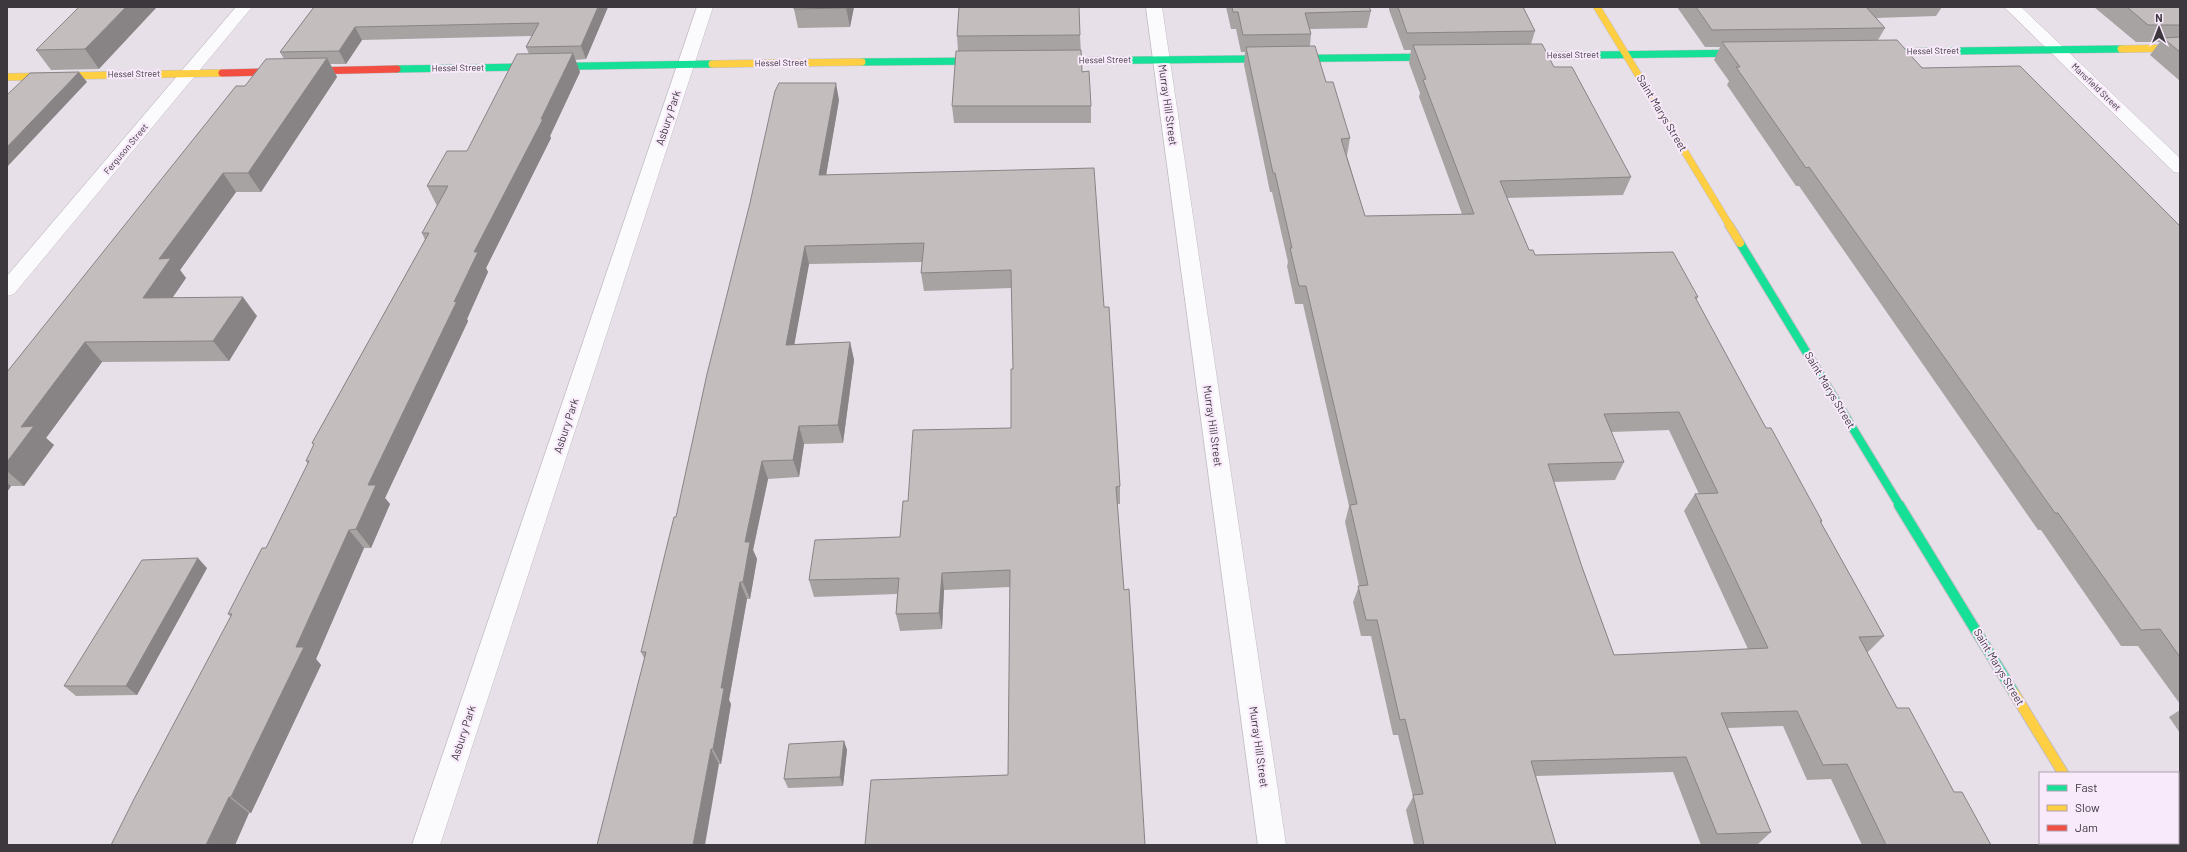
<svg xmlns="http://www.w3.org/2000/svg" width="2187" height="852" font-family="Barlow,sans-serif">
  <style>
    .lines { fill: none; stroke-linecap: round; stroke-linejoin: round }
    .street-casing { stroke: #c3bdc4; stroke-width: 1 }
    .fast-far2-casing { stroke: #c3bdc4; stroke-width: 8 }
    .fast-far1-casing { stroke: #c3bdc4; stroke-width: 10 }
    .fast-casing { stroke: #c3bdc4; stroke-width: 12 }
    .slow-far2-casing { stroke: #c3bdc4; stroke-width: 8 }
    .slow-far1-casing { stroke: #c3bdc4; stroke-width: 10 }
    .slow-casing { stroke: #c3bdc4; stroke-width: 12 }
    .jam-casing { stroke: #c3bdc4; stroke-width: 8 }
    .street { fill: #fbfafc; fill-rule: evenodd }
    .fast-far2 { stroke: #16e098; stroke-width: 7 }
    .fast-far1 { stroke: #16e098; stroke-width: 8 }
    .fast { stroke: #16e098; stroke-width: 10 }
    .slow-far2 { stroke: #ffcf43; stroke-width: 7 }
    .slow-far1 { stroke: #ffcf43; stroke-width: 8 }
    .slow { stroke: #ffcf43; stroke-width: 10 }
    .jam { stroke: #f24e42; stroke-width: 7 }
    .wall { fill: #a8a3a3; fill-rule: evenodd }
    .shaded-wall { fill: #888485 }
    .building { fill: #c3bdbe; stroke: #888485; fill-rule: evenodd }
    .labels { text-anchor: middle; stroke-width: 4; stroke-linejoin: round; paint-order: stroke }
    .far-street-label { font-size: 9px; fill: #3d383e; stroke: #f8e9fb }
    .street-label { font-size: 11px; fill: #3d383e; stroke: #f8e9fb }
  </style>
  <rect width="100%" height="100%" fill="#e7e0e9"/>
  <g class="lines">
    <g class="street-casing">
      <path id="street" d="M236,7H252L14,294L7,296V276Z
        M697,7H713L440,845H412Z
        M1146,7H1162L1286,845H1258Z
        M2004,7H2021L2180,158V173L2174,172Z
        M2092,843H2121V845H2092Z"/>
    </g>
    <g class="fast-far2-casing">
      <path id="fast-far2" d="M1877,52L2121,49
        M1517,56L1747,53
        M1051,61L1439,57
        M862,62L985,61
        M397,69L712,64"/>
    </g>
    <g class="fast-far1-casing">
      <path id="fast-far1" d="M1740,243L1900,506"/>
    </g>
    <g class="fast-casing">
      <path id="fast" d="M1899,505L2014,693"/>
    </g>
    <g class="slow-far2-casing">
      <path id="slow-far2" d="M1597,7L1730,226
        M2121,49L2180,48
        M712,64L862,62
        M7,77L222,73"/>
    </g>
    <g class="slow-far1-casing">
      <path id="slow-far1" d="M1729,225L1740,243"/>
    </g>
    <g class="slow-casing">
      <path id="slow" d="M2014,693L2063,773"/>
    </g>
    <g class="jam-casing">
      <path id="jam" d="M222,73L397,69"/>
    </g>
    <use href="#street" class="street"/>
    <use href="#fast-far2" class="fast-far2"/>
    <use href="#fast-far1" class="fast-far1"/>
    <use href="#fast" class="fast"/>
    <use href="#slow-far2" class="slow-far2"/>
    <use href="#slow-far1" class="slow-far1"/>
    <use href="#slow" class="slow"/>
    <use href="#jam" class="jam"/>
  </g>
  <path class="wall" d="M79,7L99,69L51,70L36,50Z
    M314,7H608L586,59L575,60L580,72L550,136L551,138L486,268L488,272L467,319L468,321L385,498L390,504L371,548H364L316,659L321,665L251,813H249L235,845H111L231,617L228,614L266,548L308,464L306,461L314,445L312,443L425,240L422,233L437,206L427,186L467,151L529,54L526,47L532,36L362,40L346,64H330L337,77L261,192H236L180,270L186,278L173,297L257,316L229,361L102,362L46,438L54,445L24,486H11L7,492V372L245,86L284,59L280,52Z
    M854,7L850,27L798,28L794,9Z
    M1226,7H1369L1371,11L1367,28L1310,29L1311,34L1310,46L1326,82L1350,138L1347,156L1365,216L1462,214L1419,97L1420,93L1409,63L1411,50H1404L1389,10V7H1523L1535,31L1531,44L1554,67L1631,177L1623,195L1507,198L1529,250L1535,255L1698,297L1696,300L1766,428L1822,521L1821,523L1884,636L1868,652H1867L1897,708L1954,792L1991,845H1862L1831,779L1807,780L1783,726L1728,728L1771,832L1757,845H1701L1673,772L1536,776L1556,845H1414L1406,810L1413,797L1398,735H1393L1371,636H1361L1353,602L1359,586L1345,522L1349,506L1303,304H1295L1287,266L1288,262L1272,192H1270L1244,65L1245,52H1241L1236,29H1231ZM1669,430L1699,494H1695L1684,511L1748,649L1614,655L1582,567L1553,482L1615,480L1624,462L1611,432Z
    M1677,7H1942L1936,16L1876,18L1885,28L1878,40L2180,226V704L2138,646H2121L2041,530H2038L1799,186H1796L1727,85L1729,81L1714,60L1720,47H1705Z
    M2094,7H2180V81L2150,55L2160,42H2136Z
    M1080,35L1082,72L1091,106V123H954L952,106L958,51L957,36Z
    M839,100L826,175L1104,307L1120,486V504H1118L1008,775L1010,587L944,590L942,629L900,631L896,614L897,594L814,597L809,580L900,537L908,501L1011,428L1013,369L1012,288L924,291L921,273L922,262L809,264L794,344L850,342L854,360L843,443L804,444L799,477L768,479L753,550L757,559L750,599H747L729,700L731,704L721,764H719L644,658L641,652L676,517Z
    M207,568L137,695L76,696L64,686Z
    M2180,710V733L2169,717Z
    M844,741L847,750L843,786L788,788L784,779Z"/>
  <path class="shaded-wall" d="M126,7H157L99,69L85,49Z
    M598,7H608L586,59L581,46Z
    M847,7H854L850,27L846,8Z
    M355,27L362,40L346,64L339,51Z
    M573,53L580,72L550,136L551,138L486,268L488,272L467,319L468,321L385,498L390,504L371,548L356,529L368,485L454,302L474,252L541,119Z
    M327,58L337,77L261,192L248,173Z
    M79,72L87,82L7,167V147Z
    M836,83L839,100L823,193L819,175Z
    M223,173L236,192L180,270L186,278L159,317L143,298L159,259Z
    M805,246L809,264L791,363L786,345Z
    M243,297L257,316L229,361L213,341Z
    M85,342L102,362L46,438L54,445L24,486L7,471V462L21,427Z
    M850,342L854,360L843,443L838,425Z
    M799,426L804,444L799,477L793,460Z
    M762,461L768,479L753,550L757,559L750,599L743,582L745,542Z
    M7,483L11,486L7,492Z
    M349,530L364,548L316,659L321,665L251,813L231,797L296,647Z
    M198,558L207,568L137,695L126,686Z
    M942,573L944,590L942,629L939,613Z
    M740,582L747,599L729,700L731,704L721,764L713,749L721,688Z
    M844,741L847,750L843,786L840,777Z
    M711,749L719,764L705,845H693Z
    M229,797L249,813L235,845H206Z"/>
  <path class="building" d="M79,7H126L85,49L36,50Z
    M314,7H598L581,46L526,47L539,23L355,27L339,51L280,52Z
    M794,7H847L846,8L794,9Z
    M959,7H1079L1080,35L957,36Z
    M1232,7H1369L1371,11L1305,13L1311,34L1243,35L1238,12H1233Z
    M1398,7H1523L1535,31L1407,33Z
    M1696,7H1866L1885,28L1712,30Z
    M2127,7H2180V25H2148Z
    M2180,37V52L2163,38Z
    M1897,40L1922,68L2020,66L2180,226V657L2160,629L2141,630L2058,513H2055L1809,167L1806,168L1736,67H1740L1722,42Z
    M1542,44L1554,67H1572L1631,177L1500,181L1529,250H1533L1535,255L1673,252L1698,297H1695L1766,428H1771L1822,521H1820L1884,636L1859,637L1897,708H1909L1954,792H1962L1991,845H1886L1847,764L1823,765L1797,711L1721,713L1771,832L1717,834L1686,757L1531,761L1556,845H1424L1413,795L1423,794L1405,719L1400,720L1377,620H1366L1358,586L1368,585L1350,505L1357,504L1306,286H1299L1290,248H1292L1275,173H1273L1246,47L1315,46L1326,82H1333L1350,138L1341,139L1365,216L1474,214L1423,80L1426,79L1413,45ZM1679,412L1718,493L1695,494L1768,648L1614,655L1582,567L1548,464L1624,462L1604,414Z
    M1081,50L1082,72L1089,71L1091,106H952L956,51Z
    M573,53L541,119H543L474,252H478L454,302L457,301L368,485H376L356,529L349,530L296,647H304L231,797H229L206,845H111L134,799L232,614H228L262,548H266L309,461H306L314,444L312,443L429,233H422L448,186H427L447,151H467L517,54Z
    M327,58L248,173H223L159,259L171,258L143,298L243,297L213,341L85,342L21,427L34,426L7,462V372L236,86H245L266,59Z
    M79,72L7,147V95L30,73Z
    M779,83H836L819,175L1094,168L1104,307H1109L1120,486L1116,487L1124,590L1129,589L1145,845H865L871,780L1008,775L1010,570L942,573L939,613L896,614L899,578L809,580L815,540L900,537L903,501H908L913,430L1011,428V369H1013L1011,270L921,273L924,243L805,246L786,345L850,342L838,425L799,426L793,460L762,461L745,542H750L743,582H740L721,688H724L713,749H711L693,845H597L646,652H641L674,517H676L707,374L750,203L775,91Z
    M198,558L126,686H64L142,560Z
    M844,741L840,777L784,779L789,744Z"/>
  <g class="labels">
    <g class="far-street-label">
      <text transform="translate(1933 51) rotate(-1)" y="3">Hessel Street</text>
      <text transform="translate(1573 55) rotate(-1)" y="3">Hessel Street</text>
      <text transform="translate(1105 60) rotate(-1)" y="3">Hessel Street</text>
      <text transform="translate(781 63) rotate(-1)" y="3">Hessel Street</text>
      <text transform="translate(458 68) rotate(-1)" y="3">Hessel Street</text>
      <text transform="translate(134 74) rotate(-1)" y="3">Hessel Street</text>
      <text transform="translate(2096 87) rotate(44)" y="3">Mansfield Street</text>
      <text transform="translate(126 149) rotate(-50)" y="3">Ferguson Street</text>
    </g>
    <g class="street-label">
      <text transform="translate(1168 105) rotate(82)" y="4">Murray Hill Street</text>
      <text transform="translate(1662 113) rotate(59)" y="4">Saint Marys Street</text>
      <text transform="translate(668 118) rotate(-72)" y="4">Asbury Park</text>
      <text transform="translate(1830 390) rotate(59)" y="4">Saint Marys Street</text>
      <text transform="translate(566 426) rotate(-72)" y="4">Asbury Park</text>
      <text transform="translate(1213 426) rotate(82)" y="4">Murray Hill Street</text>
      <text transform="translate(1999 667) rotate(59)" y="4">Saint Marys Street</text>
      <text transform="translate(463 733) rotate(-72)" y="4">Asbury Park</text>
      <text transform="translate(1259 747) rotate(82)" y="4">Murray Hill Street</text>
    </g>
  </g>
  <rect width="2187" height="852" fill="none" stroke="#3d383e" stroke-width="16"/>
  <rect x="2039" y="772" width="140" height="72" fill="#f8e9fb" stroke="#ada2af"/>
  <rect x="2047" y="785" width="20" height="6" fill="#16e098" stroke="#ada2af"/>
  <text x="2075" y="792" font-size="12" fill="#3d383e">Fast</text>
  <rect x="2047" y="805" width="20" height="6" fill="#ffcf43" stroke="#ada2af"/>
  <text x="2075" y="812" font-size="12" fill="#3d383e">Slow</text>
  <rect x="2047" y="825" width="20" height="6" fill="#f24e42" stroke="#ada2af"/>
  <text x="2075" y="832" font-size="12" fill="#3d383e">Jam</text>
  <g transform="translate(2159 28)" stroke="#f8e9fb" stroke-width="3" paint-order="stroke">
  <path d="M0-3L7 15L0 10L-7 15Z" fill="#3d383e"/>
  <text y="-6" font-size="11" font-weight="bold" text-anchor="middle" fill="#3d383e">N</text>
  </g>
</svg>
